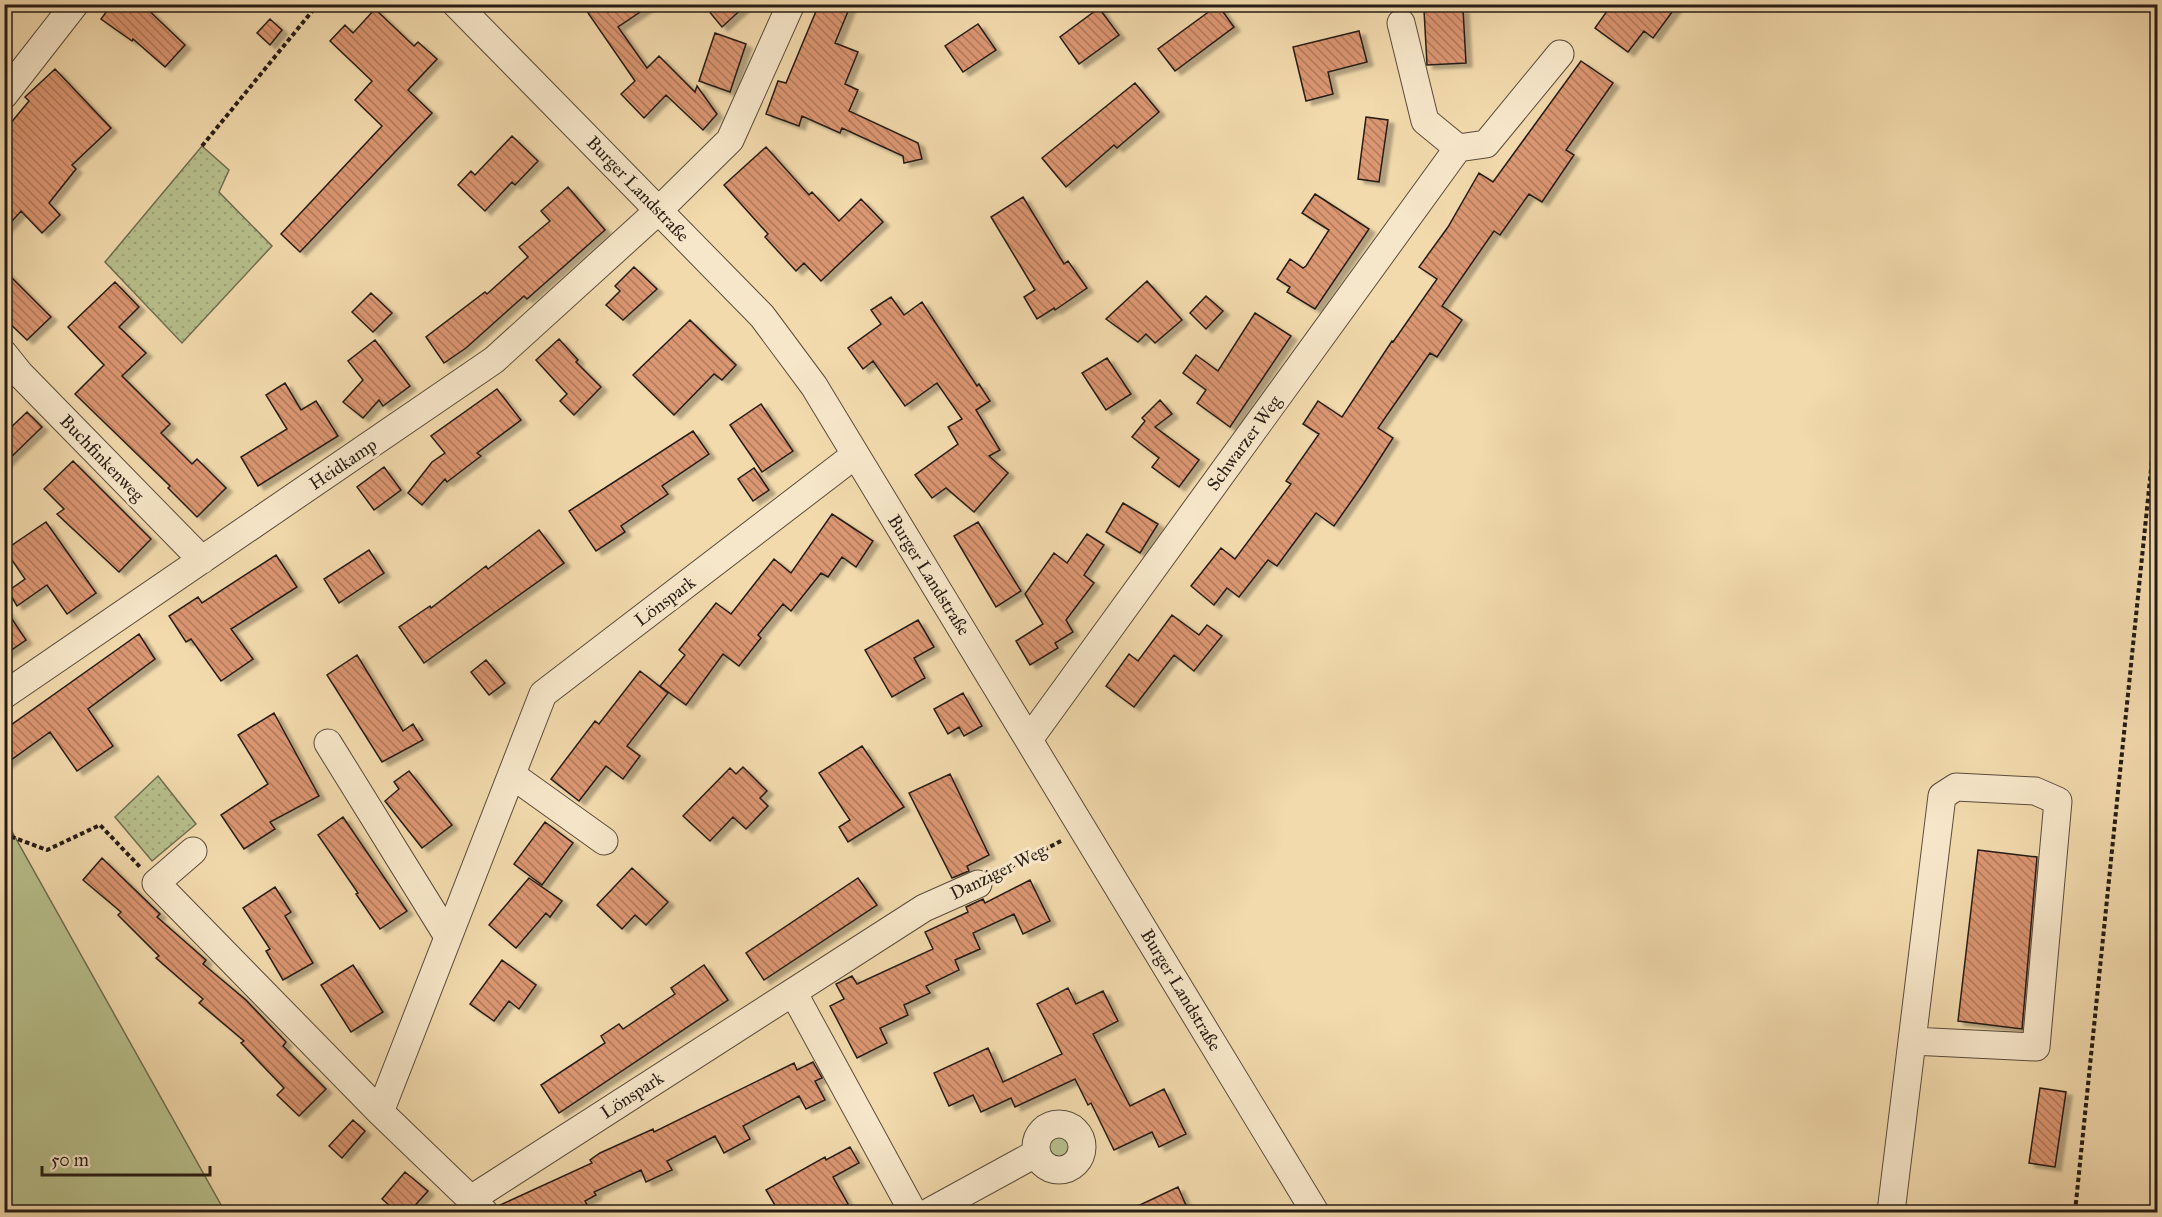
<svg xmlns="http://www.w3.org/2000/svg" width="2162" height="1217" font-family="'IM FELL Great Primer',serif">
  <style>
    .green { fill: #b7c08c; stroke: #6f6e50; stroke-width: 1.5 }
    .park { fill: url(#park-dots); stroke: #6f6e50; stroke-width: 1.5 }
    .building { fill: url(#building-back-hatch); stroke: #271c15; stroke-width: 1.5; filter: url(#shadow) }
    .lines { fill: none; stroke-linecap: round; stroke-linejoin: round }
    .minor-casing { stroke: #5a4c3b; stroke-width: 29 }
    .path { stroke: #271c15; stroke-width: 4; stroke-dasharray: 4.5 3; stroke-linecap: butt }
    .minor { stroke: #f7e7ca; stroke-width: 27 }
    .labels { text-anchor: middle; stroke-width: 6; stroke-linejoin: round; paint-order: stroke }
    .street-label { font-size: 18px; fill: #271c15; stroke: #f7e7ca }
  </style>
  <defs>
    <pattern id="park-dots" width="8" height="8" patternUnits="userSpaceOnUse" patternTransform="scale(1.5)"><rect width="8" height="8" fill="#b7c08c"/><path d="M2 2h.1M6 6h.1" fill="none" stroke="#9da478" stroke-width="1.8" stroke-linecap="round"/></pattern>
    <pattern id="building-back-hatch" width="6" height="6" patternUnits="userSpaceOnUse" patternTransform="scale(1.5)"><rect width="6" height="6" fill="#db9672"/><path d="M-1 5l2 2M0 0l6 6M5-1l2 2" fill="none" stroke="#b27a5c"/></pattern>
    <filter id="shadow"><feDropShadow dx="6" dy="4" stdDeviation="1.5" flood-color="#0004"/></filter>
  </defs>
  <rect width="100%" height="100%" fill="#f2daad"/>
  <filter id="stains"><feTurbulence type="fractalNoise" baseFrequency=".00333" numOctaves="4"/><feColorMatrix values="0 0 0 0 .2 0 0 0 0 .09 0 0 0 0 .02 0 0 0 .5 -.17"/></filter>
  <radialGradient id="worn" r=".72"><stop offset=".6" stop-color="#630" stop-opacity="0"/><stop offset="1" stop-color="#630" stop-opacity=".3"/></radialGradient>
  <path class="green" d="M4,828L11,830L225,1212H5Z
    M1046 1147a13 13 0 1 1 26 0a13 13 0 1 1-26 0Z"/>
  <path class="park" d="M202,146L229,170L219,192L272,246L182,343L105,262Z
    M158,776L196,824L152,861L115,817Z"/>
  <path class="building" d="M112,4H142L185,45L165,67L133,39L132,41L101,19Z
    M600,4L608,12L618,4H652L618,27L647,68L659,56L695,92L697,86L717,114L703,130L666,95L644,118L621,94L635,81L588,13Z
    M703,4H747L722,27Z
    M819,4H851L835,43L858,52L845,84L858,90L849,111L918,143L922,159L904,163L903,156L842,128L840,133L802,116L799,126L766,114L778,81L786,83Z
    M1612,4H1678L1653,38L1644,31L1628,52L1595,28Z
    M1218,5L1234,27L1175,71L1158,49Z
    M1099,8L1119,35L1079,64L1060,37Z
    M375,9L414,46L418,42L437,59L408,90L432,113L300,252L281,234L382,126L355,100L372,81L330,41L345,25L353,33Z
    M1463,9L1466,63L1427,65L1424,10Z
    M270,19L282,30L270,45L257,33Z
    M978,24L996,50L963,72L945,46Z
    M1359,31L1367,62L1328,72L1333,94L1306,101L1293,47Z
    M715,33L746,44L730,92L699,81Z
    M1581,61L1613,83L1566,150L1574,155L1542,202L1529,194L1500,235L1494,231L1442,306L1462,320L1437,357L1430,353L1378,428L1393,438L1364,483L1334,526L1316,513L1277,566L1268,560L1239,597L1227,588L1214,605L1191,586L1221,548L1235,559L1291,484L1286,481L1319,434L1303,424L1318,401L1342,417L1392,341L1393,342L1437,279L1419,267L1448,227L1479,173L1493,182Z
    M55,69L111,128L72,165L76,169L49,203L60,215L42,233L21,211L4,230V131L29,101L25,97Z
    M1135,83L1159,112L1117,148L1114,145L1066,187L1042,158Z
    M1366,117L1388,120L1379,182L1358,179Z
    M512,136L538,161L515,185L512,182L485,211L458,185L471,171L475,175Z
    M766,147L809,195L812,192L839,221L861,199L883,222L821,281L804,263L796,271L765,237L768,234L724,185Z
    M568,187L605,230L527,299L524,296L466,348L444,363L426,337L485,292L487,294L528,257L519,247L550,221L541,211Z
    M1315,194L1369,229L1315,309L1287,292L1290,287L1277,279L1290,259L1303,268L1306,266L1329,230L1302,213Z
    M1023,197L1064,264L1068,261L1087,288L1055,310L1054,308L1037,319L1024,297L1035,290L991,217Z
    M634,267L657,289L623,320L606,305L620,291L615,286Z
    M4,270L51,317L27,340L4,318Z
    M1147,281L1182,320L1155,343L1146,334L1138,342L1106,319Z
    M115,282L139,307L119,327L146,353L122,376L170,424L161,433L192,464L197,459L226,488L197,517L168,488L170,486L75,394L104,365L68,327Z
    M371,293L392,313L373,332L352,312Z
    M1206,296L1223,311L1206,329L1190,313Z
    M891,297L904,315L922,302L977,386L979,384L990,401L976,410L1000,450L989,456L1008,473L974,512L946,488L932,498L915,475L958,444L948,427L962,419L937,383L905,406L873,361L863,369L848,348L881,324L871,310Z
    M1255,313L1291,336L1230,427L1197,403L1206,390L1183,373L1196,355L1218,371Z
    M690,320L736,365L722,380L714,374L674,415L633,375Z
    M559,339L578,360L576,362L601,387L574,415L560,401L567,394L536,360Z
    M375,340L410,386L383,406L379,400L363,418L343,402L363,380L348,361Z
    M1107,358L1131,394L1106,410L1082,373Z
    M285,383L301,410L316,401L338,436L258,486L241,457L287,429L266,395Z
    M497,389L521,420L477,453L481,456L447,482L445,479L422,505L408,493L432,462L445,453L431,436Z
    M1160,400L1172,414L1155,427L1199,460L1179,487L1152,467L1159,458L1132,437L1145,421L1142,418Z
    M761,404L793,451L762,472L730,425Z
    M27,412L42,427L4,464V434Z
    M693,431L709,454L662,486L668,494L621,526L625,532L596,551L569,511Z
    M73,461L151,539L119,572L57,514L64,509L44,489Z
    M384,467L401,490L374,510L357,487Z
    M754,468L769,490L753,501L738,479Z
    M1123,503L1158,524L1140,553L1106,532Z
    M832,514L873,541L856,567L842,557L828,577L821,573L791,611L783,604L758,635L761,638L739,666L723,654L686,705L660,686L685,655L679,650L716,603L731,614L774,559L791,573Z
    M46,522L96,593L67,614L47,585L17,606L8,591L25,579L5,550Z
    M978,522L1021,591L996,607L954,536Z
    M539,530L564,563L424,663L399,627L430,606L431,608L486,566L488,569Z
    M1087,534L1104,545L1084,575L1094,583L1066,620L1073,632L1055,643L1058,648L1030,665L1016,641L1043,624L1025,594L1054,553L1067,563Z
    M369,550L384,573L339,603L324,579Z
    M276,555L297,587L231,629L253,659L221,681L191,639L186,642L169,616L198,597L202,603Z
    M4,607L26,640L4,655Z
    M1172,615L1199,635L1207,625L1222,636L1194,671L1174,655L1134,707L1106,686L1129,654L1138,661Z
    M918,620L934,647L914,658L925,678L892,697L865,650Z
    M139,634L155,659L88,709L113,746L77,771L50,732L4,765V730Z
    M357,655L403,731L413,724L423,740L382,762L327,675Z
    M486,660L505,683L489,695L471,672Z
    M640,671L668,693L627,746L640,756L623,779L606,766L579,801L551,779L595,721L599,724Z
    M963,693L982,726L964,736L959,727L948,734L934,709Z
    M274,713L319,796L270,822L275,829L244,849L221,815L268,784L238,735Z
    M862,746L904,807L848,842L839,827L850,820L819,773Z
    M743,767L767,791L760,798L768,806L746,829L733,817L710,841L683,816L730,768L736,774Z
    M409,771L452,825L422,848L385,801L399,789L394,782Z
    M950,774L989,855L967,866L969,871L952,878L909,793Z
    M343,817L407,911L380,929L356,894L358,893L318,835Z
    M545,822L573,843L542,885L514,864Z
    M1978,850L2037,857L2022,1029L1958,1021Z
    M102,858L160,914L157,917L206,960L203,964L246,1000L286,1042L283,1046L326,1089L299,1116L277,1095L284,1088L241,1043L244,1041L199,1003L203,999L156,958L159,956L118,915L121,912L83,880Z
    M632,868L668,902L646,925L635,915L622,929L597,905Z
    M529,878L562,901L550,917L546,913L516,948L489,925Z
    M858,878L877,905L764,980L746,953Z
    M1030,880L1050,921L1023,934L1014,914L973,933L980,949L955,960L959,970L926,986L930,993L904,1005L908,1015L880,1028L887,1043L857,1058L830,1006L844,999L836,984L852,976L857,984L933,949L925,932L968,912L966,907L983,899L985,903Z
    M275,887L291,912L285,916L313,963L283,980L266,951L270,949L243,908Z
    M502,960L536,985L519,1009L509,1001L494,1021L470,1004Z
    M353,965L383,1012L351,1032L321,985Z
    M704,965L728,1000L559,1113L541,1085L605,1043L601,1036L619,1024L623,1029L675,994L671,988Z
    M1068,988L1076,1004L1103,991L1118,1021L1093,1034L1130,1106L1164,1089L1186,1134L1159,1147L1152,1132L1114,1150L1091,1103L1088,1105L1075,1079L1015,1107L1011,1098L981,1112L973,1095L949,1106L934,1073L988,1048L1003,1082L1062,1054L1037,1004Z
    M813,1062L822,1078L815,1081L825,1100L806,1109L799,1096L743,1126L750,1139L724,1153L715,1136L667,1161L672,1170L646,1182L641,1170L594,1192L596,1195L585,1201L591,1212H499L498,1206L592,1163L590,1160L600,1153L653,1129L654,1132L794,1063L797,1070Z
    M2040,1088L2066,1092L2055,1167L2029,1163Z
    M353,1120L365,1131L342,1158L329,1146Z
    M850,1147L859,1163L833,1177L848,1204L832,1212H816L812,1205L798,1212H779L766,1190L825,1157L826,1160Z
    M405,1172L428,1191L409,1212H397L382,1199Z
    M1178,1187L1189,1212H1125Z"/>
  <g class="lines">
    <g class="minor-casing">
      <path id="minor" d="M456,4L762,316L814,386L1315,1212
        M1401,23L1425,121L1458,148L1486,144L1560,54
        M4,95L75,4
        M4,354L20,374L202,560
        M4,695L494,360L658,211L730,140L791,4
        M1030,738L1458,148
        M328,743L447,935
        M512,775L604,841
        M193,851L156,883L380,1112
        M793,992L913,1212
        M1036 1147a23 23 0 1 1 46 0a23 23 0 1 1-46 0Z
        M471,1199L924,908L978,884
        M484,1212L380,1112L543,694L855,455
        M929,1212L1037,1153
        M1891,1212L1912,1041L1942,796L1956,787L2035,791L2058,801L2036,1047L1912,1041"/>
    </g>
    <path class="path" d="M202,146L318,4
      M4,834L47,850L100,825L141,868
      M997,874L1063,840
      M2075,1212L2158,401"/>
    <use href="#minor" class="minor"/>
  </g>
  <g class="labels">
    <g class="street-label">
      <text transform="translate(638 189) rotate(46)" y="6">Burger Landstraße</text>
      <text transform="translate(1244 443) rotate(-54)" y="6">Schwarzer Weg</text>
      <text transform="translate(102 458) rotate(46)" y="6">Buchfinkenweg</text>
      <text transform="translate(343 464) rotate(-34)" y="6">Heidkamp</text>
      <text transform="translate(929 575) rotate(58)" y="6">Burger Landstraße</text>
      <text transform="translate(665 601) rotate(-37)" y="6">Lönspark</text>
      <text transform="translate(998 872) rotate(-26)" y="6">Danziger Weg</text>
      <text transform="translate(1181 990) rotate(59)" y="6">Burger Landstraße</text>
      <text transform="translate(632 1095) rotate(-33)" y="6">Lönspark</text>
    </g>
  </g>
  <rect width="2162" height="1217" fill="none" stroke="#f2daad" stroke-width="24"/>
  <rect x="6" y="6" width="2150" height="1205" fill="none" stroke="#271c15" stroke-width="3"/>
  <rect x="12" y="12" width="2138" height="1193" fill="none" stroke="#271c15" stroke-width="1.5"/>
  <path d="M42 1166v9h168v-9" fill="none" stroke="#271c15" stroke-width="3"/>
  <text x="51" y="1166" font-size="18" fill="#271c15" stroke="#f7e7ca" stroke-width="4.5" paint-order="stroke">50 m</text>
  <rect width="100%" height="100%" filter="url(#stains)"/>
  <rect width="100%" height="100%" fill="url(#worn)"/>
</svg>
